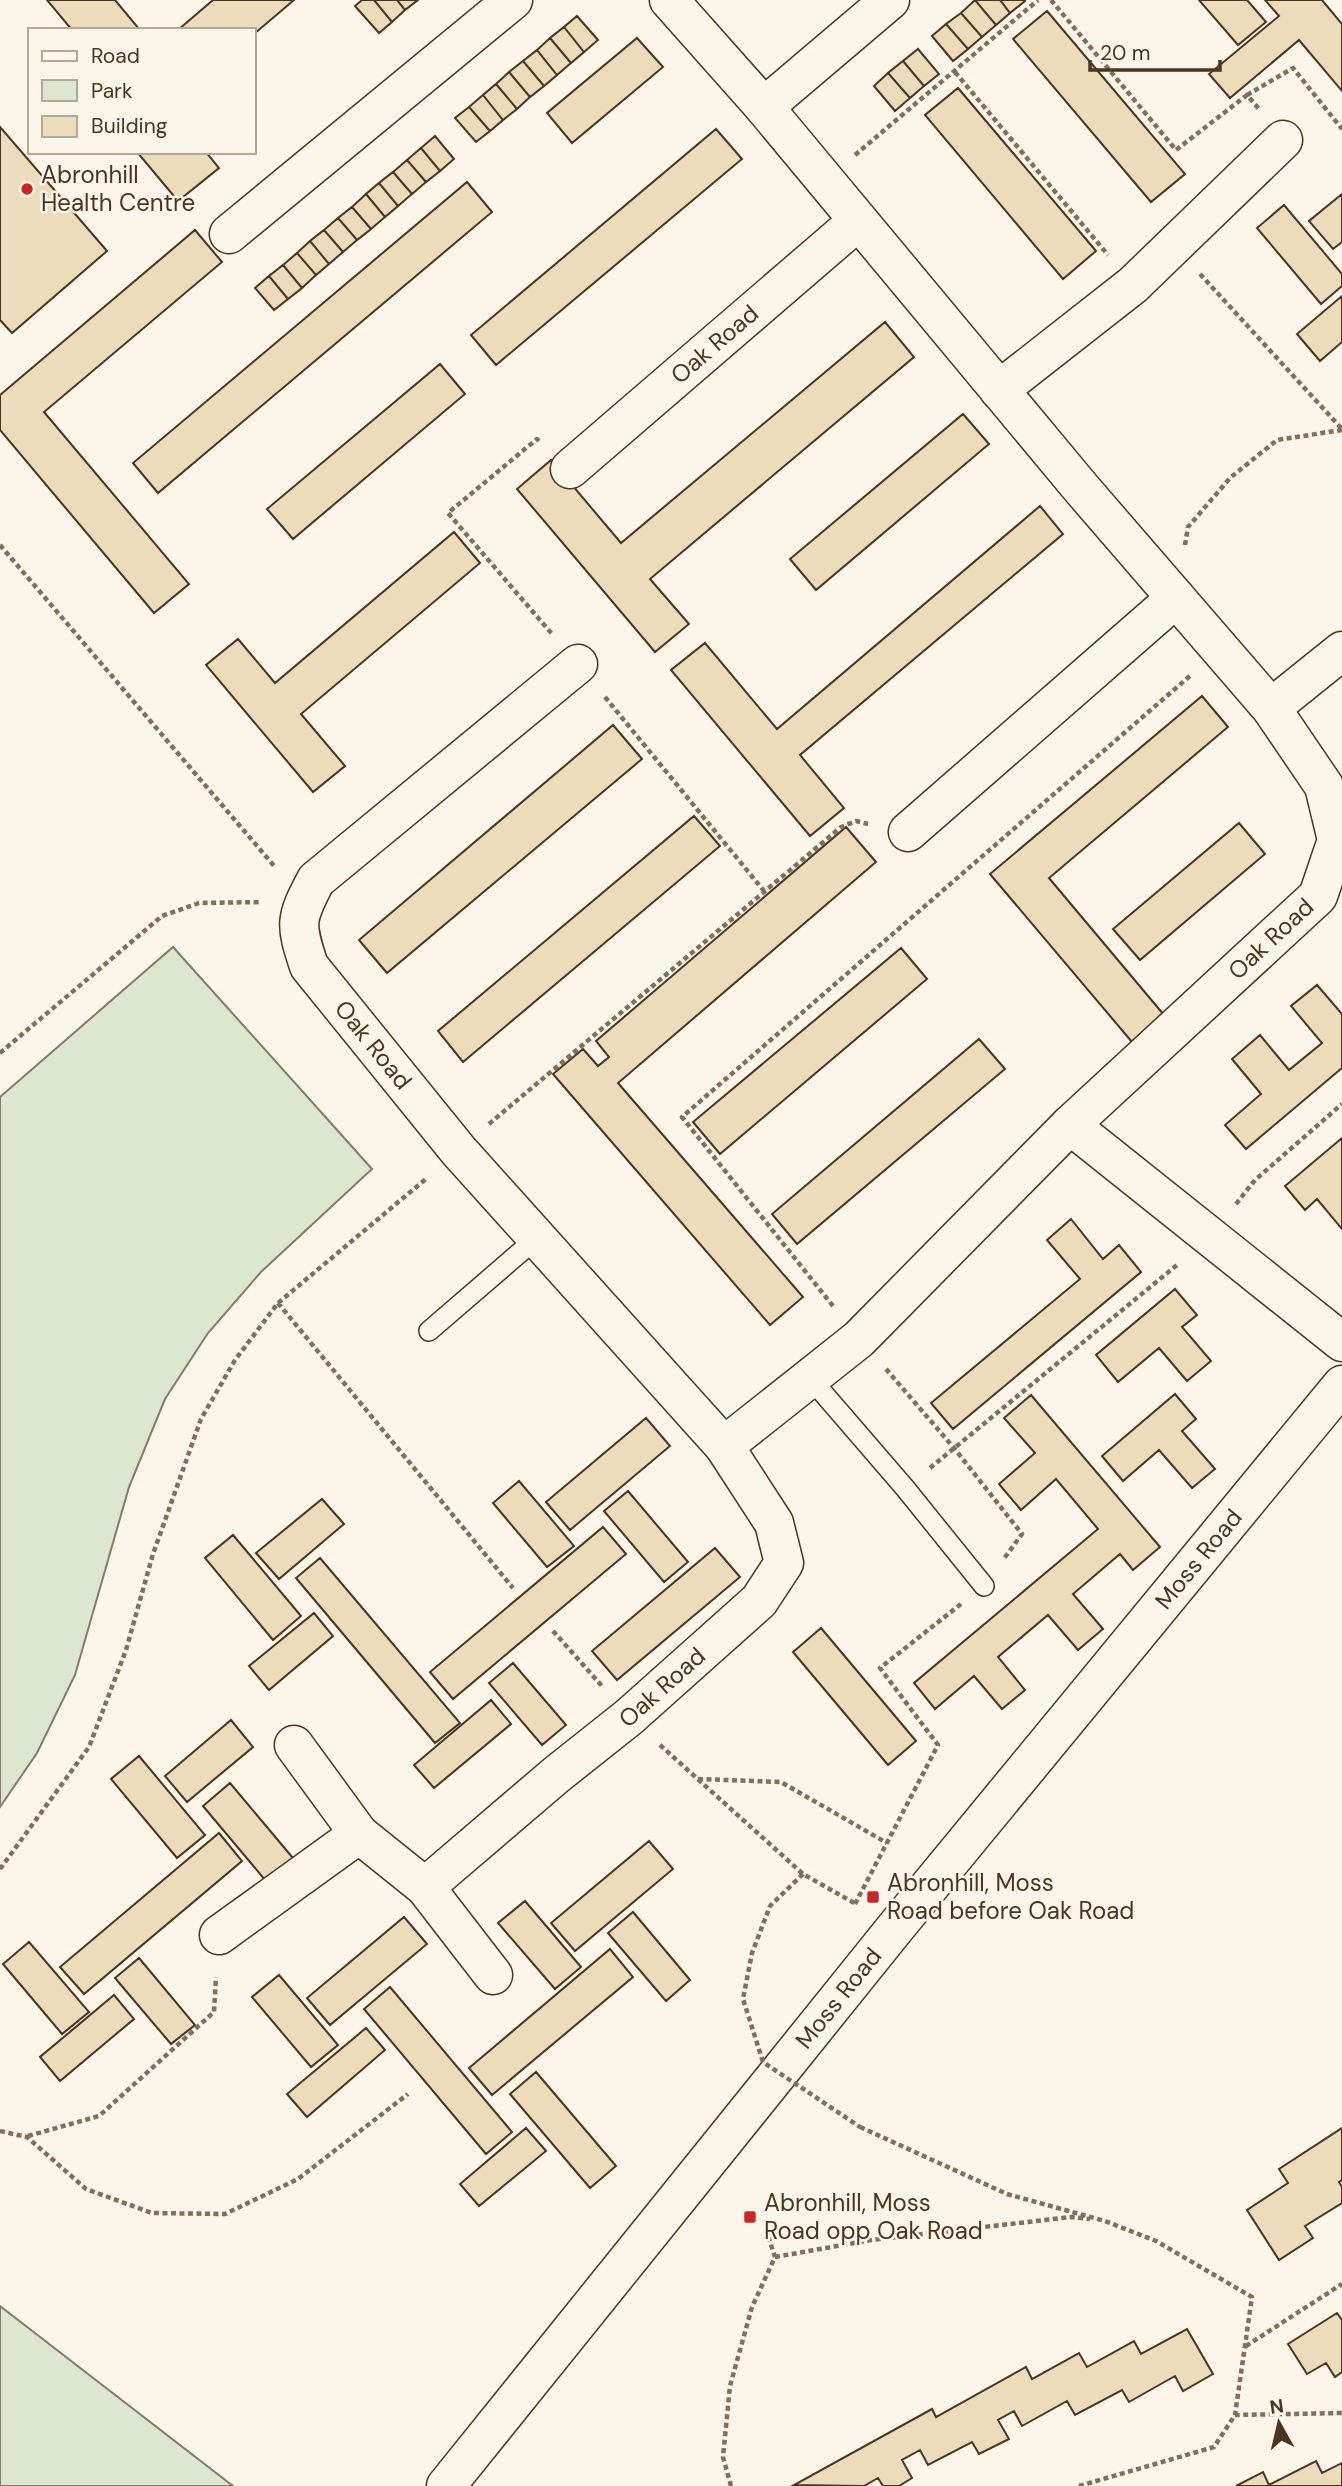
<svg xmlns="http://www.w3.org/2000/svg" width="1342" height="2486" font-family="'DM Sans',sans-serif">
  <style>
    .green { fill: #dce7d0; stroke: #887966; stroke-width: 2 }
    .building { fill: #ecdcbc; stroke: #4a3520; stroke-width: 2 }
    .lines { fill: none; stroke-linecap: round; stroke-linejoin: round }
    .lane-casing { stroke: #4a3520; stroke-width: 22 }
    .street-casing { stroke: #4a3520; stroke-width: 41 }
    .secondary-casing { stroke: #4a3520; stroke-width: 41 }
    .path { stroke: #7f6f5c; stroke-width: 4.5; stroke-dasharray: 5 3.5; stroke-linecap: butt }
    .lane { stroke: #fbf6e9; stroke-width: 19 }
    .street { stroke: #fbf6e9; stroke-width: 38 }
    .secondary { stroke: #fbf6e9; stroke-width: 38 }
    .path-bridge { stroke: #7f6f5c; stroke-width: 4.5; stroke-dasharray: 5 3.5; stroke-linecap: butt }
    .poi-dot { fill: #c62828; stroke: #fbf6e9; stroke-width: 2.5 }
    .labels { text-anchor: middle; stroke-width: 5; stroke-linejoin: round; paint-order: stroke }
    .poi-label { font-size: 24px; fill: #4a3520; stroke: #fbf6e9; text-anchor: start }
    .street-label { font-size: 24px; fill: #4a3520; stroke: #fbf6e9 }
  </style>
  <rect width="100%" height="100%" fill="#fbf6e9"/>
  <path class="green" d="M173,947L372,1169L261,1272L208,1333L165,1399L129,1487L75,1675L37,1753L0,1807V1097Z
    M0,2306L233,2486H0Z"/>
  <path class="building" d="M47,0H115L140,30H72Z
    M213,0H294L254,34V30H178Z
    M362,0H374L392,22L379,33L355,6Z
    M374,0H397L405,10L392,22Z
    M397,0H418L405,10Z
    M975,0L996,25L982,37L961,13Z
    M975,0H1000L1010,13L996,25Z
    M1000,0H1025V1L1010,13Z
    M1199,0H1247L1266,22L1238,45Z
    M1265,0H1322L1342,24V91L1299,40L1230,98L1209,74L1279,16Z
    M1047,11L1185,174L1151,202L1013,39Z
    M961,13L982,37L968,49L946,24Z
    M577,16L598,40L584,52L564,27Z
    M946,24L968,49L953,61L932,36Z
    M564,27L584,52L571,63L550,38Z
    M550,38L571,63L557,75L537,50Z
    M637,38L663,67L572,143L547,113Z
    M918,49L939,74L924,86L903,61Z
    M537,50L557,75L544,86L523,61Z
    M523,61L544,86L530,97L509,72Z
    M903,61L924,86L910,98L888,73Z
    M509,72L530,97L517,109L496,84Z
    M888,73L910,98L895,111L874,86Z
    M496,84L517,109L503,120L483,95Z
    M958,88L1096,251L1063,279L925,115Z
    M483,95L503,120L490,131L469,107Z
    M469,107L490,131L476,142L455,118Z
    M0,127L107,251L12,333L0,320Z
    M716,129L742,159L496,365L471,335Z
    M435,136L454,159L440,171L421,148Z
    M421,148L440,171L426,182L407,160Z
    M137,152H206L219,168L178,201Z
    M407,160L426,182L412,194L393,172Z
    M393,172L412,194L398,206L379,183Z
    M467,182L492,212L158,493L133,463Z
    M379,183L398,206L385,217L366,194Z
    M366,194L385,217L371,229L352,207Z
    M1342,194V242L1333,249L1309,221Z
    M1284,205L1342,274V286L1321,304L1257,228Z
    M352,207L371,229L357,240L338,218Z
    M338,218L357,240L343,252L324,230Z
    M195,230L222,262L44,412L189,584L154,613L0,430V395Z
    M324,230L343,252L329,264L310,241Z
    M310,241L329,264L316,275L297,253Z
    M297,253L316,275L302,288L283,265Z
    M283,265L302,288L288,299L269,276Z
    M269,276L288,299L274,310L255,288Z
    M1342,296V342L1320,361L1297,334Z
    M885,322L914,357L650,579L689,624L655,652L517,489L551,460L621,543Z
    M440,364L465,394L293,539L267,509Z
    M963,414L989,444L816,590L790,559Z
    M1040,506L1063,534L800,755L844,808L810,836L671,670L705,643L777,729Z
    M454,532L480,563L301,714L345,766L313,792L206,665L238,639L275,683Z
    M1202,696L1228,727L1049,878L1164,1015L1132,1042L990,874Z
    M613,725L642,759L387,973L359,940Z
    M694,816L720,846L463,1062L438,1031Z
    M1239,823L1265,854L1140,960L1113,929Z
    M846,827L876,862L618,1083L803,1297L770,1325L553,1074L583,1049L598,1066L609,1057L596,1041Z
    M901,948L927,979L720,1154L693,1122Z
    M1317,985L1342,1014V1068L1246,1149L1225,1125L1261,1094L1232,1059L1260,1035L1289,1070L1322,1043L1291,1006Z
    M979,1039L1005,1069L797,1244L772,1214Z
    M1342,1138V1229L1317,1199L1305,1210L1285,1186Z
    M1071,1219L1103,1259L1119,1245L1141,1272L953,1429L931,1403L1080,1279L1047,1240Z
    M1175,1289L1197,1315L1182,1327L1211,1361L1187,1381L1159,1348L1118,1382L1096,1355Z
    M1175,1394L1196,1419L1182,1431L1215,1469L1192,1488L1159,1450L1123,1481L1102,1456Z
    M1031,1395L1160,1547L1133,1570L1120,1554L1073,1594L1103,1629L1078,1650L1048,1615L998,1657L1025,1690L1002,1709L974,1676L935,1709L914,1683L1098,1529L1056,1479L1021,1510L999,1484L1035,1453L1004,1418Z
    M646,1418L670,1446L570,1530L546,1502Z
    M519,1481L574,1546L547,1567L493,1503Z
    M628,1491L688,1562L664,1582L604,1511Z
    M322,1499L344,1524L279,1579L256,1553Z
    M603,1527L626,1554L453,1699L430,1672Z
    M233,1535L301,1616L273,1640L205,1558Z
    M715,1548L740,1577L617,1680L592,1651Z
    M320,1558L460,1723L435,1743L296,1578Z
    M314,1613L333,1636L269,1690L249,1666Z
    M821,1628L916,1741L888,1765L793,1652Z
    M513,1663L566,1725L542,1745L489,1683Z
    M491,1700L511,1724L434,1788L414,1765Z
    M231,1720L253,1747L187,1802L165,1776Z
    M139,1756L205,1835L177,1858L111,1779Z
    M230,1783L303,1870L276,1893L203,1806Z
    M219,1833L242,1861L84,1994L60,1967Z
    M649,1841L673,1869L575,1951L551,1923Z
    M525,1901L581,1967L555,1989L498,1923Z
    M633,1912L690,1980L666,2001L608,1933Z
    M404,1917L427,1944L330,2025L307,1998Z
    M29,1942L89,2012L62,2034L3,1964Z
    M610,1949L633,1977L492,2095L469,2068Z
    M139,1958L195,2025L171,2044L115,1978Z
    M279,1975L338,2045L311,2067L252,1997Z
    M390,1987L512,2132L486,2154L364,2009Z
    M114,1995L134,2019L60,2081L40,2057Z
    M366,2028L385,2050L307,2117L287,2094Z
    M536,2072L616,2166L590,2188L510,2094Z
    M526,2128L546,2151L479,2206L460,2184Z
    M1342,2128V2180L1339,2182L1342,2187V2203L1305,2226L1313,2238L1279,2260L1247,2210L1288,2183L1279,2169Z
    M1337,2313L1342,2320V2372L1335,2377L1326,2363L1307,2374L1288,2344Z
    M1187,2329L1213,2374L1183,2391L1175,2376L1129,2402L1122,2390L1075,2415L1067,2401L1022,2426L1014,2411L998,2420L1009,2439L979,2454L972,2442L928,2465L920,2450L902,2460L912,2478L899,2486H883L878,2478L864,2486L794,2485L932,2409L936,2417L1026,2367L1032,2379L1079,2353L1087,2367L1134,2341L1141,2354Z
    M1316,2461L1322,2473L1342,2463V2486H1236L1263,2472L1269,2485Z"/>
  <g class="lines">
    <g class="lane-casing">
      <path id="lane" d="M429,1331L538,1237
        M811,1379L905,1488L984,1586"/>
    </g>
    <g class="street-casing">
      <g id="street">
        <path d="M669,0L764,107L1081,488L1271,708L1324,786L1337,840L1318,896L1070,1125L859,1339L724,1446"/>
        <path d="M764,107L890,0"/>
        <path d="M229,234L513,0"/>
        <path d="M999,390L1133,285L1283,140"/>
        <path id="s1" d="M570,469L858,221"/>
        <path d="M1271,708L1342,651"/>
        <path d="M908,832L1176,598"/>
        <path d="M1070,1125L1342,1342"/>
        <path d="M294,1745L359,1834L425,1887L493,1975"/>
        <path id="s2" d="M425,1887L556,1775L629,1717L759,1601L784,1563L774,1523L724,1446L458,1150L309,966C295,924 295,919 316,880L578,664"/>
        <path d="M219,1935L359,1834"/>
      </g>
    </g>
    <g class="secondary-casing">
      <g id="secondary">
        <path id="s3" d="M446,2486L896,1927L1342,1385"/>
      </g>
    </g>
    <path class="path" d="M1051,0L1176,150L1247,95L1259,109
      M955,72L1108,255
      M1247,95L1293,68L1342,129
      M855,155L1038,0
      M1200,274L1342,429
      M539,441L537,439L448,513L552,634
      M0,545L275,867
      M1185,545L1188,527L1230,478L1277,440L1342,430
      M605,697L764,891
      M0,1053L162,916L199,903L262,902
      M489,1124L841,827L856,821L868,824
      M1236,1204L1255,1180L1342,1104
      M278,1303L513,1588
      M833,1306L682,1117L1191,675
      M886,1369L954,1448L1022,1534L1003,1560
      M930,1468L1177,1265
      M553,1631L602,1686
      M660,1745L803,1874L856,1904
      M698,1779L781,1782L887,1843
      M0,1869L89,1747L126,1650L153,1554L201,1419L235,1360L278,1303L427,1178
      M855,1904L938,1745L880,1668L961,1604
      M860,2127L1007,2194L1105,2221L1156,2241L1252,2297L1235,2415
      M0,2131L27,2137L86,2189L152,2213L225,2214L298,2179L408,2094
      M28,2136L99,2116L214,2012L216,1977
      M775,2257L871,2240L1071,2217L1090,2219
      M1246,2346L1342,2284
      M731,2486L723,2457L730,2386L752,2307L775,2257L766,2230
      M1079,2486L1214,2447L1235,2415L1342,2413"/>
    <use href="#lane" class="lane"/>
    <use href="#street" class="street"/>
    <use href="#secondary" class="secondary"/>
    <path class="path-bridge" d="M803,1874L770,1906L752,1953L743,1999L763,2062L860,2127"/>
  </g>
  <g class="poi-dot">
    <circle cx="27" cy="189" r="7"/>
    <rect x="866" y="1890" width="14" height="14" rx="3.5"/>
    <rect x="743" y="2210" width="14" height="14" rx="3.5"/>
  </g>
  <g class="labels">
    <g class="poi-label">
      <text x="41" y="183">Abronhill<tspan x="41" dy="28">Health Centre</tspan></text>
      <text x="887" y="1891">Abronhill, Moss<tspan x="887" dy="28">Road before Oak Road</tspan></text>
      <text x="764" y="2211">Abronhill, Moss<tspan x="764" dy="28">Road opp Oak Road</tspan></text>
    </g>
    <g class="street-label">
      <text dy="8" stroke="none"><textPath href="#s1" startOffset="191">Oak Road</textPath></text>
      <text transform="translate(1271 939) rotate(-43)" y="8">Oak Road</text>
      <text transform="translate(373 1045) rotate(51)" y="8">Oak Road</text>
      <text dy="8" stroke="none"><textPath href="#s3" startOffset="1194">Moss Road</textPath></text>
      <text dy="8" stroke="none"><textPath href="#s2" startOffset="310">Oak Road</textPath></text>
      <text dy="8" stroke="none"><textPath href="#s3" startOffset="626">Moss Road</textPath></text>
    </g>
  </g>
  <rect x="28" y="28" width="228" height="126" fill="#fbf6e9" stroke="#b4a999" stroke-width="2"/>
  <rect x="42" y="51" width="35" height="10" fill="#fbf6e9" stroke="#b4a999" stroke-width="2"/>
  <text x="91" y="63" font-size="21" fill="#4a3520">Road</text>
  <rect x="42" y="80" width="35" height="21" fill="#dce7d0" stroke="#b4a999" stroke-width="2"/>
  <text x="91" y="98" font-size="21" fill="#4a3520">Park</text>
  <rect x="42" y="116" width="35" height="21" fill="#ecdcbc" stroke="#b4a999" stroke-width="2"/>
  <text x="91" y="133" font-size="21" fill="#4a3520">Building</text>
  <g transform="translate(1279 2423) rotate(352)" stroke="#fbf6e9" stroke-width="5" paint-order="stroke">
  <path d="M0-5L12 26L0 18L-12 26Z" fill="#4a3520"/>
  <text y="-10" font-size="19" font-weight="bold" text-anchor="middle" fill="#4a3520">N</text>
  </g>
  <path d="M1090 60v10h130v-10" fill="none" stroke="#4a3520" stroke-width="3.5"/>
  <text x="1100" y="60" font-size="21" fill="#4a3520" stroke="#fbf6e9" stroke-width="5" paint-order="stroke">20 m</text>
</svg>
